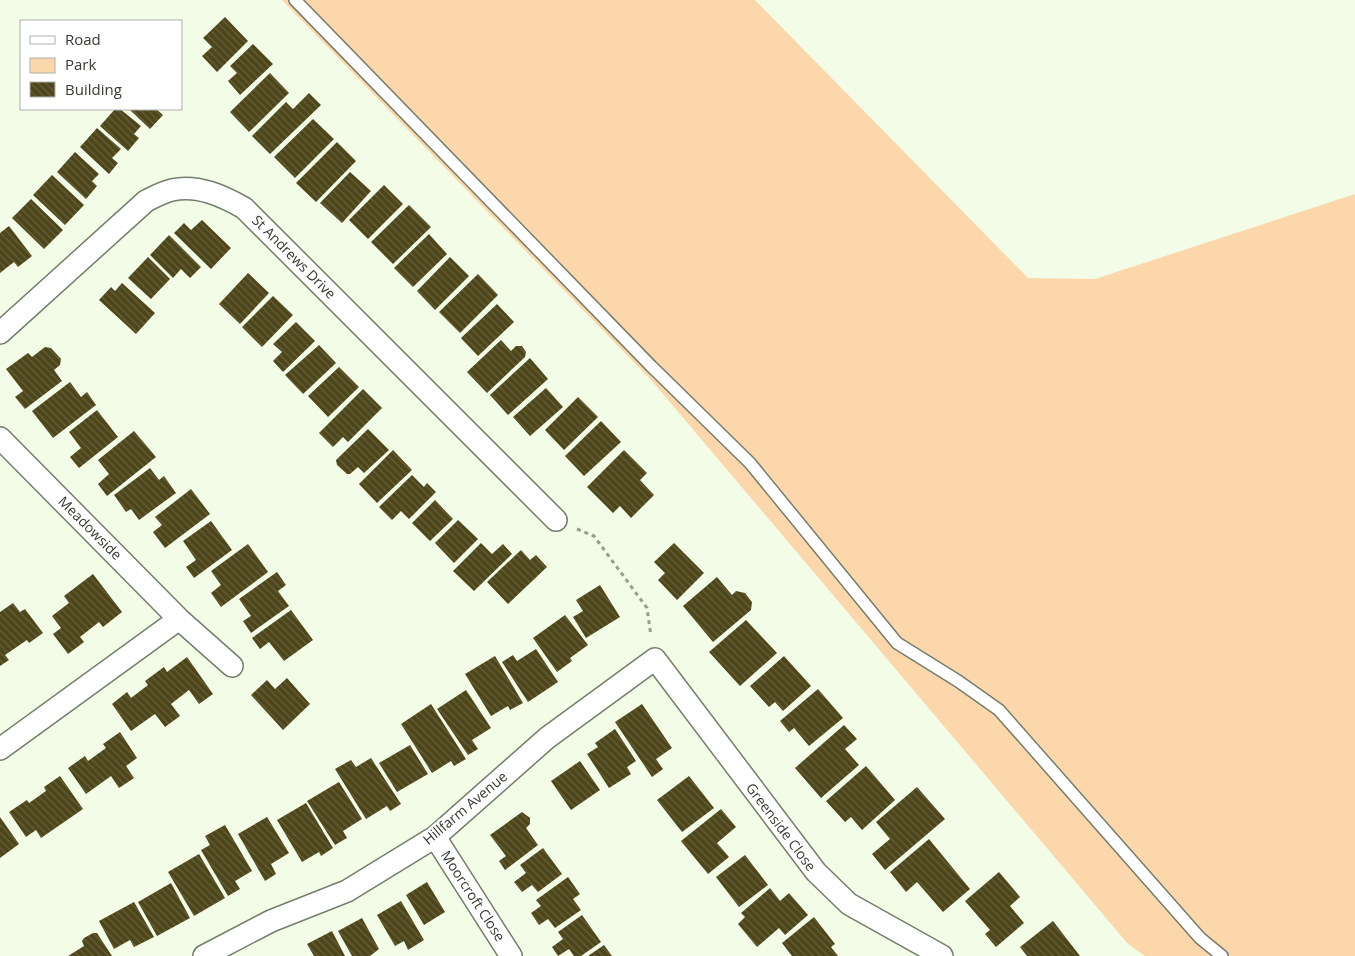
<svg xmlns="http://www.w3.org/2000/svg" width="1355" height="956" font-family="'Open Sans',sans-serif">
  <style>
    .green { fill: #fcd7ac }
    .building { fill: url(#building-back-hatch) }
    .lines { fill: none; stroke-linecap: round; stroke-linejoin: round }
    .service-casing { stroke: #757e6b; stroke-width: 14 }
    .minor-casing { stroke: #757e6b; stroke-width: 24 }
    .path { stroke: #979e8e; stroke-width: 3; stroke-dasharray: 4 4; stroke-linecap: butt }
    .service { stroke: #fff; stroke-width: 11 }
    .minor { stroke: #fff; stroke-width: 21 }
    .labels { text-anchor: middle; stroke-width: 5; stroke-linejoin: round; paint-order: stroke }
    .street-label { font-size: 14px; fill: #363a31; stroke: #fff }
  </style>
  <defs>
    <pattern id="building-back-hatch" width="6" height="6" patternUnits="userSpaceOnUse" patternTransform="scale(1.25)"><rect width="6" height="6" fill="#4e461b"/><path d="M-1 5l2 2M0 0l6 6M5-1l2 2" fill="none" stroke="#655f3c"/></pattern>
  </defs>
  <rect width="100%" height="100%" fill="#f2fce6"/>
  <path class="green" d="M282,0H755L1028,278L1095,279L1355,194V956H1145L1128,944L652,381Z"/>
  <path class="building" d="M225,17L248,41L217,72L202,56L212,47L203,38Z
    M253,44L273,64L240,95L228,81L237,73L230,66Z
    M270,73L289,93L249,132L230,112Z
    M309,93L321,105L270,154L252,136L286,102L293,109Z
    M115,109H120L141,126L134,134L139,138L128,151L100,126Z
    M129,109H156L163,115L150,129Z
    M313,119L334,139L295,178L274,157Z
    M97,128L121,149L112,158L118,163L109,174L80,147Z
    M337,142L356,161L316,202L296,183Z
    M75,152L99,174L92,181L97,186L86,199L57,172Z
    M350,172L371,191L342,223L320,203Z
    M52,175L84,205L65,225L33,195Z
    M384,185L403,204L368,239L349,220Z
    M31,199L63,230L44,249L12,218Z
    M409,205L431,227L393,264L371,242Z
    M202,220L231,248L211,269L174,233L184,223L191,230Z
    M9,226L32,256L18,267L14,262L0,273V233Z
    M429,234L447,254L413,287L394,268Z
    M169,235L201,267L190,278L181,269L173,278L150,255Z
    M148,257L170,279L151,299L128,278Z
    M450,257L469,276L435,310L417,291Z
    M248,273L269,293L240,324L219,304Z
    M478,274L498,295L460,333L439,312Z
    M122,283L155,313L136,334L99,300L111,287L115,291Z
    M273,296L293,315L262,347L242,327Z
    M497,304L514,322L478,356L461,338Z
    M296,322L315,341L283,372L273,361L282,352L273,344Z
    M501,340L511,351L516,346H522L526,352L525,357L487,393L467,372Z
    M319,345L336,363L303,394L285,375Z
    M45,347L51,348L61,359L60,365L54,370L62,381L25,409L15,397L23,391L6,369L28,353L32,357Z
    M530,358L548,379L508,415L490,395Z
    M339,367L359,387L328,417L308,396Z
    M70,382L81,397L87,392L96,405L53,438L32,411Z
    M546,388L563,407L530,436L513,417Z
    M363,389L382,408L348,442L343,437L333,447L319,433Z
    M578,397L598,417L564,450L545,430Z
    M97,410L118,437L79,468L70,457L81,448L69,432Z
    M601,421L621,442L584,476L565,456Z
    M368,429L389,450L364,473L358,467L350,474H347L337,465L336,460Z
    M134,431L156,457L107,496L98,484L109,474L98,460Z
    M393,450L412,470L377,503L359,484Z
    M624,450L647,473L640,480L654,495L631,518L620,506L613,513L587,487Z
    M150,468L159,480L164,476L176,493L139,520L131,509L126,512L114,495Z
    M412,475L424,487L427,483L436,492L409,519L401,511L392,520L379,507Z
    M191,489L210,514L165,548L153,532L162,525L155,517Z
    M435,500L453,519L430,541L412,523Z
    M458,520L478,539L454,563L435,543Z
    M211,521L232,550L194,578L186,567L196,560L183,541Z
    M481,543L492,554L503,544L512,554L474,591L453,571Z
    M674,543L704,573L677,600L658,580L665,573L654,562Z
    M248,544L268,572L221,607L211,593L221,585L211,571Z
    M521,550L530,560L536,555L547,567L508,604L487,582Z
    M277,572L286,585L278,591L289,606L251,633L243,621L251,616L239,599Z
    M93,574L122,612L103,627L99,622L80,637L84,642L68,654L53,634L61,628L52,616L69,603L64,596Z
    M717,577L732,595L736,591L745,593L752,602L751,610L713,642L683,606Z
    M600,585L620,617L586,638L573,617L583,611L576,600Z
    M13,603L20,612L25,609L43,633L29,643L27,640L5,655L9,660L0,666V612Z
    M291,610L313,640L284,661L269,642L260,649L252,638Z
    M565,615L588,645L570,658L572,661L557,672L533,638Z
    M746,620L777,653L740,686L709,652Z
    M536,649L558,682L528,702L502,662L513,655L517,661Z
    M495,656L523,703L510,710L508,706L491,716L465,674Z
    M784,656L811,686L783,711L775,702L769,707L750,686Z
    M187,657L213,694L199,704L189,690L171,704L180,716L165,727L155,714L131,731L112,704L127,692L131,698L148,685L145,681L164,667L167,672Z
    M287,678L310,704L283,730L251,695L267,680L275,689Z
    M818,689L843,718L809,746L794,728L789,732L780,721Z
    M466,690L491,728L472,740L478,749L468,755L437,709Z
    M431,704L466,759L454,766L451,761L432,773L401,724Z
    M642,704L672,748L656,759L663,769L652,777L615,722Z
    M844,725L857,739L845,749L859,765L821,798L795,768Z
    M615,729L636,761L627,767L631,774L609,788L587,754L598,747L595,743Z
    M120,732L137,758L126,766L134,778L119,788L111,776L86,794L68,768L85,756L88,761L106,748L103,744Z
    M410,745L428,774L397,792L379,763Z
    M371,758L401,804L390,811L387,806L366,819L335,769L351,760L356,767Z
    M580,761L600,790L571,810L551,781Z
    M866,766L895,800L862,830L851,817L845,822L826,801Z
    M60,776L83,809L41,838L36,830L26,837L9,812L27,800L29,803L46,791L44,787Z
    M689,776L714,808L682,832L657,800Z
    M339,782L362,819L343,831L347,838L335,845L307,801Z
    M917,787L945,819L885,870L872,854L890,839L876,822Z
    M306,803L333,848L321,856L319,852L302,862L277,820Z
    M721,809L736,827L717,843L729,857L708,874L681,841Z
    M522,812L530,818V824L526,828L538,845L505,870L499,861L506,856L490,835Z
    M0,817L19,844L0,858Z
    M267,817L289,853L271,864L276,874L265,881L238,834Z
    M225,825L252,871L235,881L240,889L228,896L201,850L210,845L205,836Z
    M929,839L970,889L943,912L917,882L906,892L890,872Z
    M543,848L562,874L538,892L532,885L522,892L514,882L526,873L520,865Z
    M199,854L225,898L194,916L168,872Z
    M745,855L768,885L739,907L716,877Z
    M999,872L1020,897L1010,906L1024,923L996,947L985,934L990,930L965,901Z
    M568,877L580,894L573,899L581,910L555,928L548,919L539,925L531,913L541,906L536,900Z
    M427,882L445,912L424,925L406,895Z
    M171,883L190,918L157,936L138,902Z
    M770,888L780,901L789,893L808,915L785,935L779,928L757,947L738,924L745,917L741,913Z
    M401,901L424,940L408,950L404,941L395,946L377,915Z
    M134,902L154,937L134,947L130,940L114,949L99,921Z
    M582,915L601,942L581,956H574L569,949L558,956L552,947L563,939L558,932Z
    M814,917L835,944L831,947L838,956H792L782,943Z
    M362,918L379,949L370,956H352L338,931Z
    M1053,921L1080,956H1027L1020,947Z
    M332,931L345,956H314L307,944Z
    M93,933H97L112,956H68L84,946L82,941L84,938Z
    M604,945L612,956H588Z"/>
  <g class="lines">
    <g class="service-casing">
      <path id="service" d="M295,0L651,366L750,463L897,643L958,681L999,710L1200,938L1222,956"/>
    </g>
    <g class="minor-casing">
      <path id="minor" d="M0,333L146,201C154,197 163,192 172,190C197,184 223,196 244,208L556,520
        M0,438L179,619L232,666
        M0,749L179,619
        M435,837L511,956
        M204,956L271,921L347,891L435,837L547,738L655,659L816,872L849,904L942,956"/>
    </g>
    <path class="path" d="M577,529L594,536L647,608L651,636"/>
    <use href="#service" class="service"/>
    <use href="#minor" class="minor"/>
  </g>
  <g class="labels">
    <g class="street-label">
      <text transform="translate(294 257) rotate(45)" y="5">St Andrews Drive</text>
      <text transform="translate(90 528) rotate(45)" y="5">Meadowside</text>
      <text transform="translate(465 808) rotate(-40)" y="5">Hillfarm Avenue</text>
      <text transform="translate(781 827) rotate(53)" y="5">Greenside Close</text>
      <text transform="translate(473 896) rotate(57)" y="5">Moorcroft Close</text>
    </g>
  </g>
  <rect x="20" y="20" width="162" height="90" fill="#ffffff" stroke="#afb0ad"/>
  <rect x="30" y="36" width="25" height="8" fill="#ffffff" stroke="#afb0ad"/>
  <text x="65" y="45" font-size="15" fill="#363a31">Road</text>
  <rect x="30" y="58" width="25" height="15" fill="#fcd7ac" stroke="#afb0ad"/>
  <text x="65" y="70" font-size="15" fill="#363a31">Park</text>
  <rect x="30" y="82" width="25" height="15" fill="url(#building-back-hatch)" stroke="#afb0ad"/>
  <text x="65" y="95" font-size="15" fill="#363a31">Building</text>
</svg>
